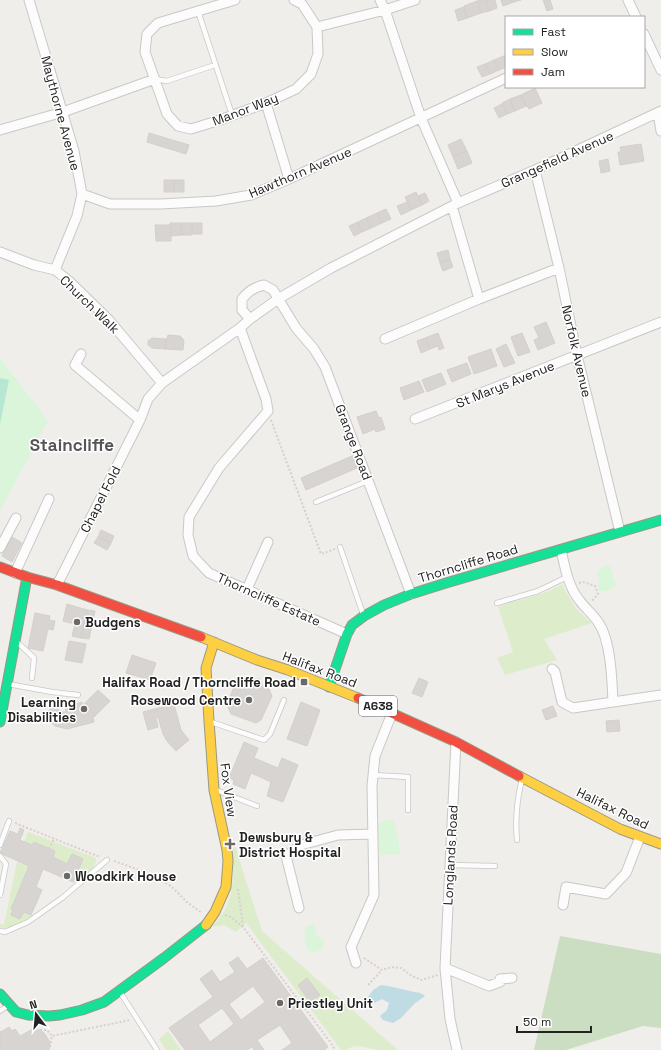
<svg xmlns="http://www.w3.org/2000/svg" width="661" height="1050" font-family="'Space Grotesk',sans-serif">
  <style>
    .grass { fill: #ddeccb }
    .forest { fill: #cbdec1 }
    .park { fill: #daf5da }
    .pitch { fill: #b7e6d2 }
    .water { fill: #bfdbe3 }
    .building { fill: #d7d4d2; stroke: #d3d0cc; fill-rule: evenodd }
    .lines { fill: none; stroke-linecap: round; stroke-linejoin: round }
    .lane-casing { stroke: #c9c8c7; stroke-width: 6 }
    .street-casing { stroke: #c9c8c7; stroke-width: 11 }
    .fast-casing { stroke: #999a82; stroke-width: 11 }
    .slow-casing { stroke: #999a82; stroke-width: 11 }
    .jam-casing { stroke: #999a82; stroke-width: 11 }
    .path { stroke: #dccecd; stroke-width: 2; stroke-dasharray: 2 2; stroke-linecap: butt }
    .lane { stroke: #fdfcfc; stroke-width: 4.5 }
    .street { stroke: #fdfcfc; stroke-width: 9 }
    .fast { stroke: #16e098; stroke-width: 9 }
    .slow { stroke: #ffcf43; stroke-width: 9 }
    .jam { stroke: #f24e42; stroke-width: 9 }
    .poi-dot { fill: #6a6968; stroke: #fff; stroke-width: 1.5 }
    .labels { text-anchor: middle; stroke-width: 3; stroke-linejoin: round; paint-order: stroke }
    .shield { fill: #fff; stroke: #646464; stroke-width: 1 }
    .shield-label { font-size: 12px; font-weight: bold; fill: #222 }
    .street-label { font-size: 13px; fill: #222; stroke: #fff }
    .poi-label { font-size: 13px; font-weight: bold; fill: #222; stroke: #fff; text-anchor: start }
    .district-label { font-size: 17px; font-weight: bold; fill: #555; stroke: #fff }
  </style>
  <rect width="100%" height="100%" fill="#f0eeeb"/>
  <path class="grass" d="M563,584V587L577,610L592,623L544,639L557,660L505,675L497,658L513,652L498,607L508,602L521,600L544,593Z
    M28,832L96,858C97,869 83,877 75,883L73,882L83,859L72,854L67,864L53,857L55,851L34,842L32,845L24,842Z
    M233,837L240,862L262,931L398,1050H377L365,1047L354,1046L345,1050H341L246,923L236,932L224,925L212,927C218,920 225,912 228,903C236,882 232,859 233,837Z
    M17,862L29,866L11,908L13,909L11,915L20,919L24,912L31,915V917C21,923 12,929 0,928V924L4,925Z
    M168,1031L181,1050H166L159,1039Z"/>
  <path class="forest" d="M560,936L661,954V1028L643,1026L566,1050H534Z"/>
  <path class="park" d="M0,358L48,421L0,511Z
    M610,565L616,585C611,591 607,592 599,591L597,585L600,582L597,573L600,568Z
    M393,819L398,836L400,854L380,855L378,824L385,820Z
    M314,924L317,936L324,940L323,949L312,953C302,947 305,936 305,926Z"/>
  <path class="pitch" d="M0,378L9,380L0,424Z"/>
  <path class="water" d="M381,985C391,986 400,989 410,991C416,993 420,991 425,996L414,1004L401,1018L393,1023L383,1020L380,1016L387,1010L389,1003L382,999L372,1004L369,1000L368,997L373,990Z"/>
  <path class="building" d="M482,0H486L489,11L481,13L477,1Z
    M486,0H495L497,8L489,11Z
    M501,0H510L511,3L503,6Z
    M510,0H521L511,3Z
    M543,0H550L553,9L547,11Z
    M477,1L481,13L467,18L464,6Z
    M464,7L467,18L458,21L455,10Z
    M506,55V67L499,70L494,60Z
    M494,60L499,70L490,74L485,64Z
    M485,64L490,74L482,77L477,67Z
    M535,88L542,103L529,109L527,106H526L521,95Z
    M521,95L526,106L515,111L510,99Z
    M510,99L515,111L507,114L502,103Z
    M502,104L507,114L499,118L494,108Z
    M149,133L189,145L186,154L147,142Z
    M461,139L467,151L453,157L448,145Z
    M641,144L644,161L620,165L618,152H621L620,147Z
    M467,151L472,163L458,169L453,157Z
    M608,159L610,171L601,173L599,161Z
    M164,180H174V192H164Z
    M174,180H184V192H174Z
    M416,192L422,205L411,210L405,197Z
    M425,193L429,201L422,205L418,196Z
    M407,202L411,210L401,215L397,206Z
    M386,209L391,219L382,223L377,213Z
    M377,213L382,223L371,228L366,218Z
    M366,218L371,228L362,232L358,222Z
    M358,222L362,232L354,236L349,226Z
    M170,223H181L182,235L171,236Z
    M181,223H192V235H182Z
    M192,223H202V234H192Z
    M155,225H171V241H156Z
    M448,250L450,259L440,263L437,253Z
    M450,259L453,267L443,271L440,263Z
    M546,322L555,343L538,350L534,340L539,338L534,327Z
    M438,333L444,348L439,350L438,346L430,349L425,338Z
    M522,333L530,352L518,356L511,337Z
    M168,335L180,336L184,340L183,350L165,349L166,339H167Z
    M152,338L166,339L165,349L152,348L148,345V341Z
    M425,338L430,349L421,353L417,341Z
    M506,344L515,363L504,367L496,349Z
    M491,349L497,366L474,374L468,357Z
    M467,363L471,374L452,382L447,370Z
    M441,373L446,384L427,392L422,380Z
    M419,381L424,392L404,400L400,388Z
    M376,411L379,418L381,417L385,429L376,432L375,429L363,434L357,417Z
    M352,456L357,468L306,490L301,478Z
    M101,530L114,536L111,543L98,537Z
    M12,537L22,543L12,562L2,556Z
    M98,537L111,543L107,550L94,543Z
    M67,604L87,610L81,638L72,636L75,624L63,621Z
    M87,610L95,611L89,639L81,638Z
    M35,613L50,616L49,620L55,621L53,630L48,629L43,651L28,648Z
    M69,641L86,644L82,663L65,660Z
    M132,655L156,663L150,680L126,673Z
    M243,678L247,679L250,682L259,678L263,687L269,689L272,696L261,720L256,723L231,714L227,705L236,681Z
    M419,678L428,682L422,697L412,693Z
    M98,690L110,701L93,718L94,722L67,729L55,726L44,716L54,705L61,712H66L65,707L82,702L83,705Z
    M301,702L320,710L307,746L287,739Z
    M174,704L181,730L189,740L176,751L167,741L163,734L158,717L156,718L158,727L148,730L143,712Z
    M553,706L557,716L546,720L542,710Z
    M619,720L620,731L607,732L606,721Z
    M244,742L258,748L254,758L278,768L282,758L298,765L283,802L267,796L271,782L251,773L245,789L233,784L234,780L229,778Z
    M20,828L24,830L20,840L32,845L34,842L55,851L53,857L67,864L72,854L83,859L73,882L43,869L36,887L42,890L31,915L24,912L20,919L11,915L13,909H11L29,866L0,853L10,831L18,834Z
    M238,957L247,969L263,958L328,1047L324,1050H282L292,1043L280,1025L257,1040L264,1050H254L252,1047L247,1050H185L169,1028L213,997L200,979L212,970L220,982L235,972L229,963ZM253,986L265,1002L241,1020L229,1004ZM222,1008L234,1024L210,1042L198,1025Z
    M307,978L320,995L310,1002L298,985Z
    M9,1027L12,1031L15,1029L20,1036L31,1030H40L44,1033L50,1042L49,1050H0V1031L1,1032Z"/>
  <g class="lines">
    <g class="lane-casing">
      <path id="lane" d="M198,11L232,115
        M155,79L167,81L212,66
        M316,502L368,481
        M340,547L363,614
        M497,603L538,591L567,577
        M16,641L34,658L32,678
        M8,684L52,692L78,695
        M211,722L264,740L270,734L284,700
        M373,775L408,777V810
        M216,790L257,806
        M517,840C515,819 517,799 522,779
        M0,845L9,821
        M0,856L6,864L0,895
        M450,865L495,866
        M0,931L5,932L28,922L62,898L107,860
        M120,992L157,1050
        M0,1011L9,1005"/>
    </g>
    <g class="street-casing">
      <path id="street" d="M29,0L74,151L82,194L77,216L55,270
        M235,0L158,23L147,34L145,52L167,114L178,126L191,129L220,120L266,103L296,89L311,74L318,54L317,27L302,4L294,0
        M380,0L385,10L421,118L458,203
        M628,0L636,17
        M317,27L385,10L415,0
        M644,34L661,70
        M266,103L289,179
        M658,113L661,131
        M0,130L63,112L155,79
        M535,170L559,268L577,355L620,532
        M82,194L110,204H161L216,201L251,195L289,179L506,78
        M452,206L479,299
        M0,252L34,265L55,270L69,281L108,319L162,383
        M250,319L242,310V299C248,291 254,287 264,285L273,290L296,328L314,349L325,367L411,594
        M240,328L266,399L268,411L219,468L189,517L188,535L193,556L209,573L347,634
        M385,339L479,299L559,268
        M81,354L75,365L140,420
        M415,419L661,322
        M0,548L16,518
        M15,573L49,499
        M57,585L140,420L148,399L162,383L240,328L250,319L278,299L331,268L458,203L535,170L661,111
        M247,589L268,542
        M552,669L555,672L562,702L573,708L613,702C612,680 611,640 598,622C593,614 585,608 580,601C568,587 565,567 561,550
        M613,702L661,695
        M456,742L445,968L450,1019L457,1050
        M563,905L566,887L606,894L626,873L640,837
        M299,908L286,856L301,845L338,835L373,834
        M356,963L351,947L374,895L372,786L375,756L392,713
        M445,968L489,986L500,982V979L512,978"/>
    </g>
    <g class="fast-casing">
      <path id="fast" d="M329,687L347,634L352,625L364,616L384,605L411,594L446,583L661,520
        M0,722L27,577
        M0,994L16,1012L28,1015L49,1016L60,1015L82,1010L104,1002L164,958L206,925"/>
    </g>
    <g class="slow-casing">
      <path id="slow" d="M201,637L257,660L288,670L358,698
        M519,776L620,829L661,844
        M206,925L215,912L226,887L228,861L227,850L214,790L209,721L206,668L214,642"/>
    </g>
    <g class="jam-casing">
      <path id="jam" d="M0,567L27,577L57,585L201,637
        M358,698L456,742L519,776"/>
    </g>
    <path class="path" d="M271,420L321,554L335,549
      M579,583L583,582L595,586L598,594L591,602
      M15,823L100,857
      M49,849L54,839
      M114,861L145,872L171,886L188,903L202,913
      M238,889L243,926
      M225,915L231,917L243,927L331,1043L335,1050
      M364,958L382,970L392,967L401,968L412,976L421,980L438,975
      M368,985L382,970
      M40,1030H47L52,1036
      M50,1047L52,1036L130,1020"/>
    <use href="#lane" class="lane"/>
    <use href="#street" class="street"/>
    <use href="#fast" class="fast"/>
    <use href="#slow" class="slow"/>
    <use href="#jam" class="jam"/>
  </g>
  <g class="poi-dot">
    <circle cx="77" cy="622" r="4"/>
    <rect x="300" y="678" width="8" height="8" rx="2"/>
    <circle cx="249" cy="700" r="4"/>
    <circle cx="84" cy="709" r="4"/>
    <path d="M228 838h4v4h4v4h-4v4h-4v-4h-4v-4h4z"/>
    <circle cx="67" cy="876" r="4"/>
    <circle cx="280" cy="1003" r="4"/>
  </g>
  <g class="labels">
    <rect class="shield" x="359" y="696" width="38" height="20" rx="3"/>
    <g class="shield-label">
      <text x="378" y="710">A638</text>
    </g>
    <g class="street-label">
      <text transform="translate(245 109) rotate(-21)" y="5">Manor Way</text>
      <text transform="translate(61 113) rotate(75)" y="5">Maythorne Avenue</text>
      <text transform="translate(557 159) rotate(-24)" y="5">Grangefield Avenue</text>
      <text transform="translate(300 172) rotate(-23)" y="5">Hawthorn Avenue</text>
      <text transform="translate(90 304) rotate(44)" y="5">Church Walk</text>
      <text transform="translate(577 351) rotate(77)" y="5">Norfolk Avenue</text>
      <text transform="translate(505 384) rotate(-22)" y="5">St Marys Avenue</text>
      <text transform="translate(354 442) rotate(69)" y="5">Grange Road</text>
      <text transform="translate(100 499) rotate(-63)" y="5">Chapel Fold</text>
      <text transform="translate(468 563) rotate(-17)" y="5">Thorncliffe Road</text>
      <text transform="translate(269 599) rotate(24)" y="5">Thorncliffe Estate</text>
      <text transform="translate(320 669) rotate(21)" y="5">Halifax Road</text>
      <text transform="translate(229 790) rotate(82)" y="5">Fox View</text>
      <text transform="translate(613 808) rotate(26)" y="5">Halifax Road</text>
      <text transform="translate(450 855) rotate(-87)" y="5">Longlands Road</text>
    </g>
    <g class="poi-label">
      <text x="85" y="627">Budgens</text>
      <text x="296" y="687" text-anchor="end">Halifax Road / Thorncliffe Road</text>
      <text x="241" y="705" text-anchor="end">Rosewood Centre</text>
      <text x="76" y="707" text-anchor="end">Learning<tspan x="76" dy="15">Disabilities</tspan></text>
      <text x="239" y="842">Dewsbury &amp;<tspan x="239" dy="15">District Hospital</tspan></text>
      <text x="75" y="881">Woodkirk House</text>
      <text x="288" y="1008">Priestley Unit</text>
    </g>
    <g class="district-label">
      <text x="72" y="451">Staincliffe</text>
    </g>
  </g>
  <rect x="505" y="16" width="140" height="72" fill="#ffffff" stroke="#a7a7a7"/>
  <rect x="513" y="29" width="20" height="6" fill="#16e098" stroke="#a7a7a7"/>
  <text x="541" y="36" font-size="12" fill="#222222">Fast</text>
  <rect x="513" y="49" width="20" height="6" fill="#ffcf43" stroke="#a7a7a7"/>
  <text x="541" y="56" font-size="12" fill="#222222">Slow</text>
  <rect x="513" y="69" width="20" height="6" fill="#f24e42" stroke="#a7a7a7"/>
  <text x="541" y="76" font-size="12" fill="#222222">Jam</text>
  <g transform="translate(36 1014) rotate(344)" stroke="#ffffff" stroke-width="3" paint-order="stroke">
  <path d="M0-3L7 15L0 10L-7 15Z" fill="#222222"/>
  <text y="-6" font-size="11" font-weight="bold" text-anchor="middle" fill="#222222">N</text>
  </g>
  <path d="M517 1026v6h74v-6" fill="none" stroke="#222222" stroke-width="2"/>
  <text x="523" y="1026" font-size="12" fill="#222222" stroke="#ffffff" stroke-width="3" paint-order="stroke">50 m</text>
</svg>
